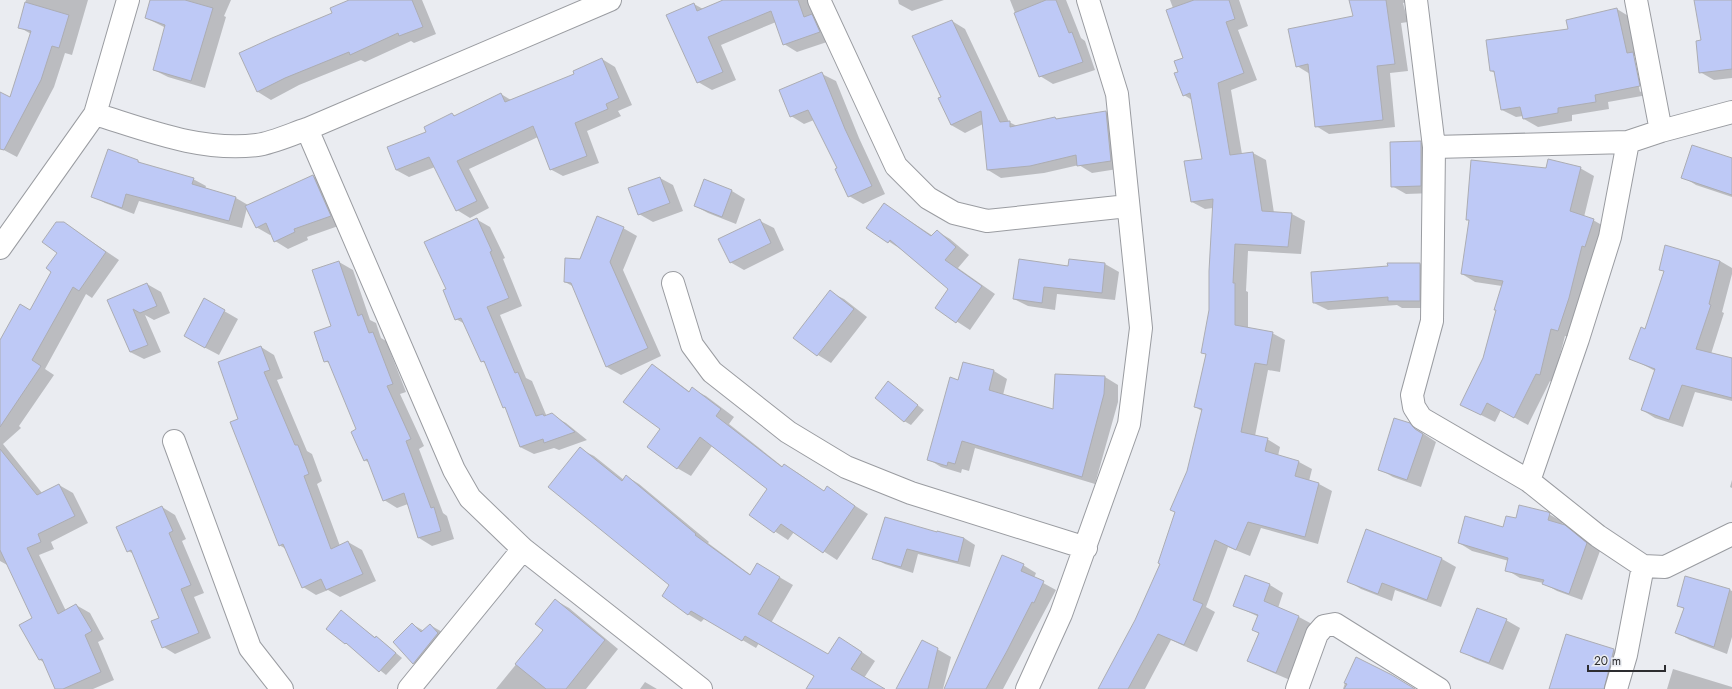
<svg xmlns="http://www.w3.org/2000/svg" width="1732" height="689" font-family="Jost,sans-serif">
  <style>
    .shadow { fill: #0003; fill-rule: evenodd }
    .building { fill: #bec9f6; stroke: #acadb3 }
    .lines { fill: none; stroke-linecap: round; stroke-linejoin: round }
    .minor-casing { stroke: #9a9ca1; stroke-width: 24 }
    .minor { stroke: #fff; stroke-width: 22 }
  </style>
  <rect width="100%" height="100%" fill="#eaecf1"/>
  <path class="shadow" d="M26,0H88L72,55L65,53L54,87L17,157L0,148V93L10,98L31,34L19,27Z
    M152,0H231L224,16L226,17L205,88L168,77L154,70L166,28L146,18Z
    M351,0H422L436,34L414,43L411,41L365,62L361,60L299,85L271,100L258,92L240,54L333,14Z
    M726,0H808L814,17L825,23L833,40L797,52L784,44L776,22L721,45L736,80L712,90L698,82L694,4L703,9Z
    M898,0H944L912,11L899,4Z
    M1010,0H1066L1081,38L1085,41L1095,70L1053,84L1040,76Z
    M1170,0H1239L1248,26L1238,30L1257,80L1231,90L1242,154L1253,153L1266,160L1274,213L1292,214L1305,221L1301,254L1248,251L1246,291L1248,292V328L1272,333L1285,340L1280,372L1268,370L1255,436L1267,439L1280,447L1278,456L1299,462L1312,469L1309,481L1319,484L1332,491L1318,544L1261,528L1250,556L1228,547L1206,607L1215,612L1197,652L1171,640L1145,689H1099L1136,620L1161,564L1188,472L1202,411L1195,407L1206,354L1203,352L1210,310L1213,208L1205,209L1192,202L1185,162L1203,160L1192,100L1184,95L1180,72L1184,59L1173,8Z
    M1350,0H1411V1L1403,3L1408,22L1401,23L1408,71L1390,73L1395,127L1329,134L1316,126L1310,74L1297,66L1354,17Z
    M1695,0H1732V78L1714,80L1700,72L1702,41Z
    M1617,9L1630,17L1653,94L1608,102L1609,109L1572,115V121L1538,127L1524,119L1523,116L1516,117L1502,110L1495,73L1491,71L1569,30ZM1633,56H1635L1642,91L1640,92Z
    M952,21L965,29L1009,122L1017,126L1055,118L1057,119L1106,112L1119,120L1124,168L1092,173L1079,165L1044,173L1001,178L988,170L983,124L965,133L951,125L942,97Z
    M602,59L615,67L632,105L618,111L621,116L587,131L599,163L563,176L550,169L538,137L469,169L489,208L470,218L457,210L435,167L409,177L396,170L428,133L452,114L455,116L501,94L511,100L576,74Z
    M822,74L836,81L859,138L885,194L863,204L849,196L838,169L814,120L804,124L791,116Z
    M1420,142L1434,150V193L1406,194L1392,186Z
    M1732,159V197L1696,185L1683,177Z
    M138,161L146,166L193,179L206,186L205,189L236,198L248,205L313,176L327,184L344,224L307,237L308,240L288,249L275,241L272,234L270,235L256,227L247,208L242,228L139,201L134,214L105,203L92,196Z
    M1580,168L1594,176L1584,217L1593,220L1607,228L1572,338L1565,336L1553,382L1550,381L1528,425L1501,410L1495,422L1475,412L1484,358L1502,286L1475,282L1462,274L1470,221L1467,219L1546,169Z
    M660,178L673,185L683,211L653,222L639,214Z
    M732,191L745,199L736,224L708,213L695,206Z
    M884,204L933,236L937,231L950,239L969,255L958,268L995,294L970,330L936,308L949,289L902,250L868,228Z
    M476,219L490,227L505,258L503,259L522,306L500,315L526,378L532,381L547,417L552,415L566,423L587,440L559,450L554,448L534,454L520,447L507,409L504,407L487,364L481,361L465,324L456,319L447,289Z
    M760,221L774,228L784,250L744,270L730,262Z
    M64,223L119,260L92,298L86,294L45,369L54,375L19,426L21,428L3,444L42,493L59,485L73,493L88,523L51,542L54,549L39,555L66,611L76,605L90,613L104,639L98,642L114,680L93,689H57L45,663L40,660L34,618L9,566L0,561V342L31,311L53,272Z
    M623,228L637,236L623,270L661,356L621,375L607,367L574,287L565,282L581,260Z
    M1666,247L1720,261L1732,268V274L1722,312L1724,313L1711,354L1732,359V401L1695,392L1683,427L1655,418L1642,410L1655,371L1631,358L1646,330L1665,272L1660,269Z
    M1070,260L1105,264L1119,272L1115,300L1057,294L1055,310L1028,306L1014,299L1069,267Z
    M339,262L353,270L370,320L376,323L381,338L386,341L406,392L400,394L424,446L419,449L443,513L447,516L454,539L432,546L419,538L408,504L397,508L384,500L370,463L364,460L358,430L331,364L325,361L332,326Z
    M1420,264L1433,272V308H1402L1397,305L1328,310L1314,303Z
    M147,284L161,292L170,313L154,320L145,315L161,352L144,359L130,352L109,300Z
    M830,292L844,299L867,317L831,363L818,355L795,338Z
    M205,300L238,319L219,355L198,344Z
    M261,347L274,355L283,378L277,380L307,451L312,454L322,481L317,484L340,546L348,542L362,550L376,581L340,597L328,590L316,595L303,587L286,549L279,545L240,419Z
    M963,363L994,371L1007,379L1003,395L1054,410L1105,377L1118,385V402L1095,484L975,448L969,471L962,469L961,473L941,467L928,459L959,381Z
    M652,365L665,373L690,392L692,389L706,396L734,417L729,424L783,467L784,465L798,473L825,492L827,488L868,514L837,560L794,532L788,540L750,515L768,489L712,446L691,476L677,468L661,429Z
    M889,383L924,410L911,425L904,421Z
    M1409,424L1436,442L1421,487L1393,477L1379,469Z
    M580,449L594,456L624,480L626,476L639,484L709,542L708,543L751,575L757,564L793,585L771,623L829,655L853,646L875,661L864,678L883,689H810L816,676L759,643L756,648L705,618L701,622L688,614L671,585Z
    M1732,480V488L1730,487Z
    M162,507L175,515L186,539L182,541L204,593L194,597L211,638L175,654L162,646L161,618L134,554L128,551Z
    M1547,513L1561,521L1563,522L1562,526L1578,535L1600,551L1582,600L1557,591L1543,583L1520,578L1507,570L1509,561L1472,551L1459,543L1504,528L1517,519Z
    M1367,530L1442,559L1456,567L1441,607L1395,590L1392,601L1361,589L1348,581Z
    M938,532L964,538L975,545L970,567L918,554L913,573L885,564L873,558Z
    M1023,565L1036,573L1034,578L1056,590L1003,689H945Z
    M1245,576L1270,585L1283,593L1278,608L1299,617L1312,624L1290,680L1262,668L1249,660L1259,633L1253,630L1259,617L1234,605Z
    M1730,590L1732,591V637L1727,654L1690,640L1676,632L1684,609L1678,605Z
    M555,600L569,608L618,649L586,689H496L544,630Z
    M341,612L376,638L383,642L402,658L386,675L346,643Z
    M1506,620L1520,628L1503,670L1475,659L1461,651Z
    M412,624L424,631L430,625L444,633L428,671L414,663L394,642Z
    M1567,635L1614,650L1634,661L1626,689H1550Z
    M937,649L951,657L943,689H897Z
    M1673,669L1732,687V689H1667Z
    M645,682L657,689H640Z
    M1345,683L1415,689H1343Z"/>
  <path class="building" d="M150,0H185L213,8L191,81L153,70L165,25L145,18Z
    M349,0H412L423,27L399,36L398,33L350,55L349,52L285,78L257,92L239,53L272,38L332,13L330,8Z
    M723,0H798L804,17L812,14L820,32L783,45L771,11L708,37L723,72L697,83L666,15L694,3L697,11Z
    M1046,0H1056L1069,33L1072,32L1083,62L1039,77L1014,13Z
    M1194,0H1229L1235,19L1226,22L1244,73L1218,83L1230,155L1253,152L1262,211L1292,213L1288,247L1235,244L1233,283H1235V325L1273,332L1267,365L1255,363L1241,432L1268,438L1265,451L1299,461L1295,476L1319,483L1305,537L1248,522L1236,550L1215,540L1193,600L1203,604L1184,645L1158,634L1128,689H1098L1135,620L1160,564L1158,563L1175,512L1170,510L1187,471L1202,409L1194,407L1206,354L1201,353L1209,310V271L1213,199L1191,202L1184,161L1202,159L1190,93L1183,96L1174,73L1178,72L1174,61L1183,58L1166,10Z
    M1349,0H1386L1395,64L1377,66L1383,120L1315,127L1308,64L1296,67L1288,29L1353,16Z
    M1694,0H1732V69L1699,73L1696,41L1701,40Z
    M25,2L69,15L59,48L52,46L41,80L4,150L0,149V92L10,97L31,31L18,28Z
    M1617,8L1627,53L1633,52L1640,86L1595,95L1596,102L1558,108V113L1523,119L1520,107L1501,110L1494,71H1490L1486,40L1568,29L1566,20Z
    M952,20L1000,122L1010,121V127L1055,117L1056,119L1106,111L1111,161L1077,166L1076,155L1030,166L987,170L981,111L951,125L938,98L941,97L912,36Z
    M602,58L619,98L606,104L608,109L575,123L587,156L550,170L533,126L457,161L477,201L456,211L429,157L396,170L387,147L426,132L424,127L452,113L454,116L501,93L505,102L574,74L573,71Z
    M822,72L845,129L872,186L848,197L835,169L837,168L808,110L790,117L779,90Z
    M1421,141V186L1391,187L1390,142Z
    M1692,145L1732,158V195L1681,178Z
    M108,149L138,160V162L194,178L192,184L236,197L229,221L126,194L122,208L91,197Z
    M1548,159L1581,167L1570,211L1594,219L1585,247L1582,246L1569,298L1558,331L1551,329L1540,375L1536,374L1514,418L1487,403L1481,415L1460,405L1483,358L1496,310H1494L1503,281L1461,274L1469,220H1466L1471,160L1546,168Z
    M313,175L331,216L294,229L295,232L274,242L266,223L256,228L245,206Z
    M660,177L670,203L638,215L628,188Z
    M704,179L732,190L722,217L694,206Z
    M884,203L931,236L937,230L956,247L945,260L982,286L956,323L935,308L948,289L890,240L888,243L866,228Z
    M597,216L624,227L610,262L648,348L606,367L571,283L564,282L565,258L580,259Z
    M477,218L492,251L490,252L509,298L487,307L515,373L518,372L536,416L543,414L544,416L552,413L575,432L544,443L543,439L520,447L505,407L503,408L484,361L481,362L461,318L455,320L443,290L446,289L424,242Z
    M760,219L771,243L730,263L718,239Z
    M56,222H64L106,252L79,291L73,287L32,360L41,366L0,427V340L20,304L30,310L51,272L46,268L57,253L42,242Z
    M1665,245L1720,261L1709,304L1711,305L1696,349L1732,358V398L1682,385L1669,420L1641,410L1655,369L1629,359L1641,327L1645,329L1664,271L1659,270Z
    M1019,259L1068,266L1069,259L1105,263L1102,293L1044,287L1042,303L1013,299Z
    M339,261L358,316L362,314L369,333L373,332L393,384L387,386L411,439L406,441L431,508L434,507L441,531L418,538L404,493L383,501L367,459L364,461L351,432L356,429L328,361L324,362L314,332L331,326L312,270Z
    M1387,263H1420V301H1388V297L1313,303L1311,272L1388,266Z
    M147,283L157,306L140,313L133,309L148,345L130,352L107,300Z
    M830,290L854,309L817,356L793,338Z
    M204,298L225,310L205,348L184,336Z
    M261,346L270,370L264,372L295,445H298L309,474L304,476L331,549L348,541L363,574L326,590L321,579L302,588L283,544L279,546L230,422L238,419L218,362Z
    M963,362L994,370L989,390L1053,409L1055,374L1105,376L1104,394L1082,477L962,441L955,464L948,462L947,466L927,460L950,377L958,380Z
    M652,364L689,392L692,387L721,409L716,416L782,467L784,464L824,491L827,486L855,506L823,553L781,524L774,533L749,515L767,489L700,437L677,469L647,447L660,429L623,402Z
    M888,381L918,405L904,422L875,398Z
    M1394,418L1410,423L1415,429L1423,434L1407,480L1378,470Z
    M580,447L622,481L626,475L696,534L695,535L750,575L757,563L780,577L758,614L828,654L839,637L862,652L851,669L885,689H806L814,676L745,636L742,641L691,611L688,615L662,596L669,585L548,487Z
    M0,449L37,495L59,484L75,516L38,534L41,542L27,548L58,614L76,604L92,631L85,635L101,672L63,689H55L42,659L39,660L19,625L32,618L0,550Z
    M1519,505L1548,512L1550,513L1548,520L1565,525L1587,543L1569,594L1542,584L1544,580L1505,571L1508,558L1458,543L1465,516L1503,527L1506,516L1516,518Z
    M162,506L173,531L169,533L191,585L181,589L199,633L162,648L151,621L159,618L131,550L127,552L116,527Z
    M885,517L937,532V531L964,538L958,562L907,549L901,567L872,559Z
    M1366,529L1442,558L1427,600L1382,583L1378,594L1347,582Z
    M1002,555L1024,564L1021,571L1044,581L1034,603L1032,602L1007,651L986,689H944Z
    M1245,575L1270,584L1264,601L1299,616L1276,673L1247,661L1259,633L1252,630L1258,615L1233,606Z
    M1685,576L1730,589L1714,647L1675,633L1684,608L1677,606Z
    M555,599L605,640L566,689H546L515,664L543,630L535,624Z
    M1477,608L1507,619L1489,663L1460,652Z
    M341,610L375,638L376,636L396,653L379,672L346,643L345,644L326,629Z
    M412,623L421,632L430,624L438,633L413,664L393,642Z
    M1566,634L1614,649L1604,689H1549Z
    M922,640L938,648L928,689H896Z
    M1356,657L1392,675L1415,689H1344L1347,684L1344,683Z"/>
  <g class="lines">
    <g class="minor-casing">
      <path id="minor" d="M819,0L896,166L928,198L954,213L987,221L1128,206
        M1416,0L1434,147L1432,321L1412,395L1414,407L1421,418L1529,481L1578,339L1610,237L1628,142
        M95,114C147,130 201,152 257,145C272,143 292,134 307,129L454,470L470,498L523,549
        M307,129L610,0
        M1661,131L1732,112
        M1434,147L1628,142L1661,131L1636,0
        M0,248L95,114L128,0
        M673,283L692,345L712,372L788,432L846,467L911,493L1086,548
        M174,441L250,648L282,689
        M1529,481L1598,536L1643,566L1665,567L1732,534
        M409,689L523,549L701,689
        M1027,689L1061,614L1129,424L1141,328L1117,94L1088,0
        M1297,689L1317,634L1324,626L1335,624L1439,689
        M1616,689L1626,655L1643,566"/>
    </g>
    <use href="#minor" class="minor"/>
  </g>
  <path d="M1588 665v6h77v-6" fill="none" stroke="#2d2d30" stroke-width="2"/>
  <text x="1594" y="665" font-size="12" fill="#2d2d30" stroke="#eaecf1" stroke-width="3" paint-order="stroke">20 m</text>
</svg>
